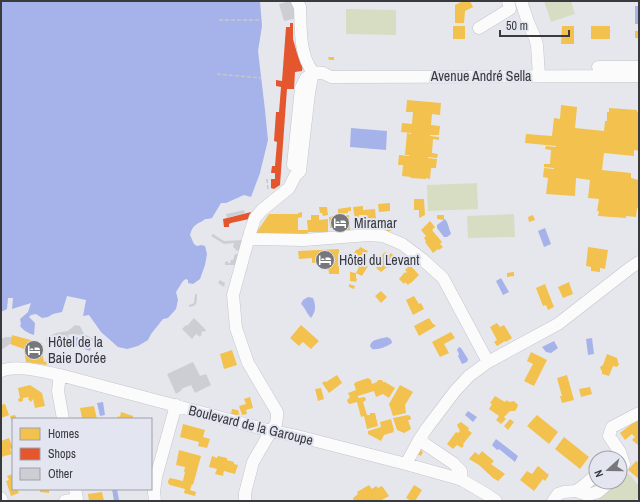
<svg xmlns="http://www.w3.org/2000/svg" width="640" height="502" font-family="'Archivo Narrow',sans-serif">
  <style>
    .green { fill: #d7ddc2 }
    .water { fill: #a6b2ea }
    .homes { fill: #f2c14e }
    .shops { fill: #e4572e }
    .building { fill: #cdced3 }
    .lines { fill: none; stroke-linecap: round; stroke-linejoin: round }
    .minor-casing { stroke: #c4c5ca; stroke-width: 13 }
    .path { stroke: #c6c7c9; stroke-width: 1.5; stroke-dasharray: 4 2; stroke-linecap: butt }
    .minor { stroke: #fbfbfc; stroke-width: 12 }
    .labels { text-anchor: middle; stroke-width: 4; stroke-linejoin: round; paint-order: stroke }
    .street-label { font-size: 14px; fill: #393a3e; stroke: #e3e6f0 }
    .poi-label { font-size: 14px; fill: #393a3e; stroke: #e3e6f0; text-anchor: start }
  </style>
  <rect width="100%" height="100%" fill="#e6e7ed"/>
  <path class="green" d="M544,1H571L575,14L551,22Z
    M346,9L396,10V35L346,34Z
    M477,183L478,209L428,211L427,185Z
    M514,214L515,237L468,238L467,216Z
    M628,473L639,486V497L635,501H597L618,482H620V480Z"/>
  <path class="water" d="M1,1H260L262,26L258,51L265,110L268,140L260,173L251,197L244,195L226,203H221L212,218L208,219H205C202,222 200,222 197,224C193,226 191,231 190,235L194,244L197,246L201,245L205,246L207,254L205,265L200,279L193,284L188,283V280L186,279L183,281L176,292L178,300L176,309L168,318L163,319L151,334L148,340L138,346L127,349L118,347L101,332L89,315L83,316L86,300L67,296L62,312L53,314L48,317L42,318L36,314L31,315L29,317L35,323L34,335C28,333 24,331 20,326L21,324L20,319L28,312L31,303L12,309L13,298H8L7,309L1,312Z
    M635,6H639V24H635Z
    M351,128L387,131L386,150L350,147Z
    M445,219L447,222L451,234L447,237H444L437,228V225Z
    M545,228L551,244L544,247L538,231Z
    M501,278L509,292L503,295L496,281Z
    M308,297L313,298C316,306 316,311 311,318C307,314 306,309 301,304L303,300Z
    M76,337L92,343L90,351L74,345Z
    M387,337C390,338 392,340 392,343C386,347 378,350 372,349L370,346C371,339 380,339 387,337Z
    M592,338L594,354L588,355L586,339Z
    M554,341L558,348L551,353L546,352L542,347Z
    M459,347L461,348L468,359L467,362L462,364L458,356L459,354L457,350Z
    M103,402L105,415L100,416L97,403Z
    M468,411L477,417L473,422L465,415Z
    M496,439L518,456L515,462L499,449L497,450L492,445Z
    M112,489H117L119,500L114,501Z"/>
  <path class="homes" d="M463,1H470L473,7L465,11L464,23H455V5Z
    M453,26H465V39H453Z
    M562,26H574V44H561Z
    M591,26H610V39H591Z
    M635,31H639V38H635Z
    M328,57H334V60H329Z
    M407,100L441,103L440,115L432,114L431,125L440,126L439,135H430V136L439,137V140L433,139L432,153L438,154L437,158L428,157V158L437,159L436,168H431L430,179L426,178V179L410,178L411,177L402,176L403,165H398L399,155L409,156V155H405L407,133L411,134V133L401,132L402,123L412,124L413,112H406Z
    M561,105L577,107L575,128L604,131L605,121H607V112H609V108L637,110V112H639V151L634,150V156L604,153L602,170L631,173V178L639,180V208H637L636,217L626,216V218L598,216L599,211H597L599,199L588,198L590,180L576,178L575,196L546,194L548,178L543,177L544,168L554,169V168L544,167V164H550L551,150L545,149L546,146L556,147V146L525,143L526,134L552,136L554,118L560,119Z
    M414,199H424L425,215L419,218V210H414Z
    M390,203V211L379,212L378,204Z
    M363,206V210L375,209L376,219H375L376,221L364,222V215H359V219H355L353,207Z
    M319,207H327L328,215L323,216L322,213H320Z
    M351,207V211H348V213L338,214V209Z
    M302,212V217L298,218V230H308L307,220H311V215H319V220L328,219V232H308V235L263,236L256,233L269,214H298V213Z
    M349,215L350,230H336L335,228H330L329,217Z
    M437,215H444V220L437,219Z
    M533,215L535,220L529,222L528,217Z
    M430,221L435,227L432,230L442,242L440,244L443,247L439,250L438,249L433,253L425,242L426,241L424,238L426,236L421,230Z
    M389,222L392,230L387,232L385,224Z
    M360,247L368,251L360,264L368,266L362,276L356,273V278L357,279L356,282L350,281V272L356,273L359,267L351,263L356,254L354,253L356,250L359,249Z
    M588,247L608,250L605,269L600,268V272L591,271V267L586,266Z
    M339,249V274H329L328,265H320V262L312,263V258L299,259L298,251Z
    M385,252L389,255L391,253L397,259L392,264L391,263L389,265H390L388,268L387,267L381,272L376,268L381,264L377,260Z
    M410,265L419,275L411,283H410L408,285L405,282L404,284L399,279L405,272L406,273L407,272L405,270Z
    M514,272V276L507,277V273Z
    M569,282L573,294L563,298L558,287Z
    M349,284L355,286L354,289L349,287Z
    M545,284L554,307L548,310L546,305L543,306L536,288Z
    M381,291L387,297L381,303L375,296Z
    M414,296L419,304L421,303L424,309L413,315L406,300Z
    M429,318L433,324H434L436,326L419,336L414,326Z
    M497,323L500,327L504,325L512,338L506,342L505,341L497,346L494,342L497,340L490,327Z
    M301,325L319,341L311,349L303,342L299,346L290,338Z
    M451,332L455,338L444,344L449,353L440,357L432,342Z
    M12,335L38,342L39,346H43V351L42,353L44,362L46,361L47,365L26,362L24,349L10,344Z
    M232,350L237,365L224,369L220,354Z
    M531,352L547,360L534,386L524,381L533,364L527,361Z
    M607,354L617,358L619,365L617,366V367L613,366L609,376L602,374V371L601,370L600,367L603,365Z
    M337,375L342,383L329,393L322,383L325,381L326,382Z
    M567,375L574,400L562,403L560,396H562L557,378Z
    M368,378L371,380L372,384L377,382L378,380H382L383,382H385L395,388L389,398L383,394L376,397L374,391L358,396V398L365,397L366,400L363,402L367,415H370V413H375L378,426L367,429L364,416L361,417L357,402L350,404L348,403L347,400L350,397L348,393L356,390L354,384L356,382Z
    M30,385L42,393L45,406L35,408L33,399L31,402L28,399L29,397L23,398V401L19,402L18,399L20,398L18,388Z
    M400,385L413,392L405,405L406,413L393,416L389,404Z
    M590,387L592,394L581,397L579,389Z
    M321,388L324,399L318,401L315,389Z
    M495,396L505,402L507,400L509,402L514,401L518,405L517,408L515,411H510L504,417L506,419L501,424L496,420L499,416L489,409L492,404L490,403Z
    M250,397L253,408L246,410L247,414L242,415L239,406L246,404L244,399Z
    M5,404L9,415L1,418V405Z
    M94,406L97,419H84L83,418H82L80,408Z
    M232,409L238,410L240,416L231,414Z
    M121,412L133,416V419H117L118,416L120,417Z
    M15,415L17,419H13V421L12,422L10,416Z
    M408,415L410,416L411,418L410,420H408L411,429L404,433L397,430L393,418Z
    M537,415L558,432L549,444L527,426Z
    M391,419L394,430H393L394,432L384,435L381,441L368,434V431L381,427L380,422Z
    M510,419L514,422L508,430L504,426Z
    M638,419L639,420V446L632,440L635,437L632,434L625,440L620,433Z
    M461,422L469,428L468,430L472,433L463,444L464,445L462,448L457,445L453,449L447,444L456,432L458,433L460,431L457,425L458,424Z
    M183,424L205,430L203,437L210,439L207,448L198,446L199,442L180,437Z
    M564,437L589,457L580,469L555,449Z
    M9,438L13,448L10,449L12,454L1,457V441Z
    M419,449L423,452L421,456L417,454Z
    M179,450L201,456L193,485L192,484L190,490L196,492L195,496L184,493L185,489L170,485L168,483V481L170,478L183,481L185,472H184L185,467L176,465Z
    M482,451L494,461L491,464L505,474L498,481L493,478L479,465L469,459L475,452L479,455Z
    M212,456L217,458L218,456L227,458V460L234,462V464L238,465L235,474L224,471L223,476L215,474L217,469L209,467Z
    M636,461L638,462L639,461V479L628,470Z
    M538,466L549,475L545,481L543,479L534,491L520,480L527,471L532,474Z
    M13,474V489H17L19,493L11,496L6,481L9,480L7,476Z
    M369,485L372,489L376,486L378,488L382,486L389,496L380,501H354L353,498L358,494L357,492Z
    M414,485L422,490L415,501H412L406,498Z
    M40,489H49V493L40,492Z
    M102,492L104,501H89L88,494Z"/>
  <path class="shops" d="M290,23H293V39L297,53L303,65L302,71L295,72L294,89H287L280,185L274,189L271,188V179H275V173H271L272,166H275L277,142L274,141L276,112H279L281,87L276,86V80L282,81L286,27H290Z
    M251,212L249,219L231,223L229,224V227H224L223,219Z"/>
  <path class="building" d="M290,1H293L298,18L284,21L279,4Z
    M244,210L245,213L227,218L226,214Z
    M213,234L224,241L243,240L239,251L235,250L236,249L233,247L234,243L224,244L211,236Z
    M235,254H238L236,265H225V262L228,261V263H230L231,260H233Z
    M220,280L225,283L224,287L218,283Z
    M195,294H197V300L196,304L194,306L189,307V305L192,304L194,303Z
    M194,318L206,330L204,332L203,331L201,333L202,334L200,337L196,334L192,339L182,329L186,325L187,326Z
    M75,325L80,326L84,334L98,341L99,344L81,335L71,334L68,335L69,338L63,340L48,347L46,338L56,333L68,331Z
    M6,337H12L10,344L1,350V339Z
    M193,362L200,376L206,374L211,385L195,393L191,385L181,389L182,390L176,394L167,374Z"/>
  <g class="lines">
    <g class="minor-casing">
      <path id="minor" d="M521,1L528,22L535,38L537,45L539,76
        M479,28L510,9L508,1
        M598,67H639
        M313,72L323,73L331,77L639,76
        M293,165L301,88L306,78L310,75
        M248,239L304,240L369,235L383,236L402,244L422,259L443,278L488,362
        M1,371C17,364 44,372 60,375L271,431L297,436L406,464L456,478L462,480L486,494L496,501
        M60,375L58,391L63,419
        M419,440L453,463L461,471L462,480
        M614,458L620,452L609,436L612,427L639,413
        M406,464L419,440L427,428L455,391L469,376L488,362L558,324L630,268L639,262
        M620,472L624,464L620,452
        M576,491L588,495L598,492L610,482
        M1,498L2,501
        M65,501L77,499L75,489
        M155,501L154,492L156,477L176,405
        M245,501V493L253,462L271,431L276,424L277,417V412L248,363L236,328L233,295L250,233L255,218L262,210L289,188L295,176L300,171L309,93L313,72C299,55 301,28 300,7L297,1
        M553,501L558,494L564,492L576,491L582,487L596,475"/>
    </g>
    <path class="path" d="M219,20H262
      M217,74L261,78
      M267,179L268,190"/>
    <use href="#minor" class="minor"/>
  </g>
  <defs>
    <g id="hotel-disc" transform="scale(1)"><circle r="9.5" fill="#76777b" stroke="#e3e6f0"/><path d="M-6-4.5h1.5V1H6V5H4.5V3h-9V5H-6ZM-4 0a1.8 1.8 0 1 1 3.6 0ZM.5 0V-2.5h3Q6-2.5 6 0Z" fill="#fff"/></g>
  </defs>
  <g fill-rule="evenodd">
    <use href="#hotel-disc" x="340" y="223"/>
    <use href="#hotel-disc" x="325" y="260"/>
    <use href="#hotel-disc" x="34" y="350"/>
  </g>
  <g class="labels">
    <g class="street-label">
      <text x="481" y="81">Avenue André Sella</text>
      <text transform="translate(251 425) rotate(14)" y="5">Boulevard de la Garoupe</text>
    </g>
    <g class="poi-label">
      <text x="354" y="228">Miramar</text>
      <text x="339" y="265">Hôtel du Levant</text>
      <text x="48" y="347">Hôtel de la<tspan x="48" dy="16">Baie Dorée</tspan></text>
    </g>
  </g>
  <rect width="640" height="502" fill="none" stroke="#393a3e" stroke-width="4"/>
  <rect x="12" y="418" width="140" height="72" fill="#e3e6f0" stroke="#9fa1a9"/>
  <rect x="20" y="428" width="20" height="12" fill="#f2c14e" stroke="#9fa1a9"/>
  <text x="48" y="438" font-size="12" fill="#393a3e">Homes</text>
  <rect x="20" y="448" width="20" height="12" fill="#e4572e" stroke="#9fa1a9"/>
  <text x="48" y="458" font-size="12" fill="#393a3e">Shops</text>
  <rect x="20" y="468" width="20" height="12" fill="#cdced3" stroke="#9fa1a9"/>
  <text x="48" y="478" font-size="12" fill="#393a3e">Other</text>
  <g transform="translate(608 470) rotate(249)"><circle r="19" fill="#e3e6f0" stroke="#9fa1a9"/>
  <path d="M0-3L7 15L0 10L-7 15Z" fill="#76777b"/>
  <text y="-6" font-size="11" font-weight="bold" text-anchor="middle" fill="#393a3e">N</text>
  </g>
  <path d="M500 30v6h69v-6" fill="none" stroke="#393a3e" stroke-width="2"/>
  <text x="506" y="30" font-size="12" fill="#393a3e" stroke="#e3e6f0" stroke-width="3" paint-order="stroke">50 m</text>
</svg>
